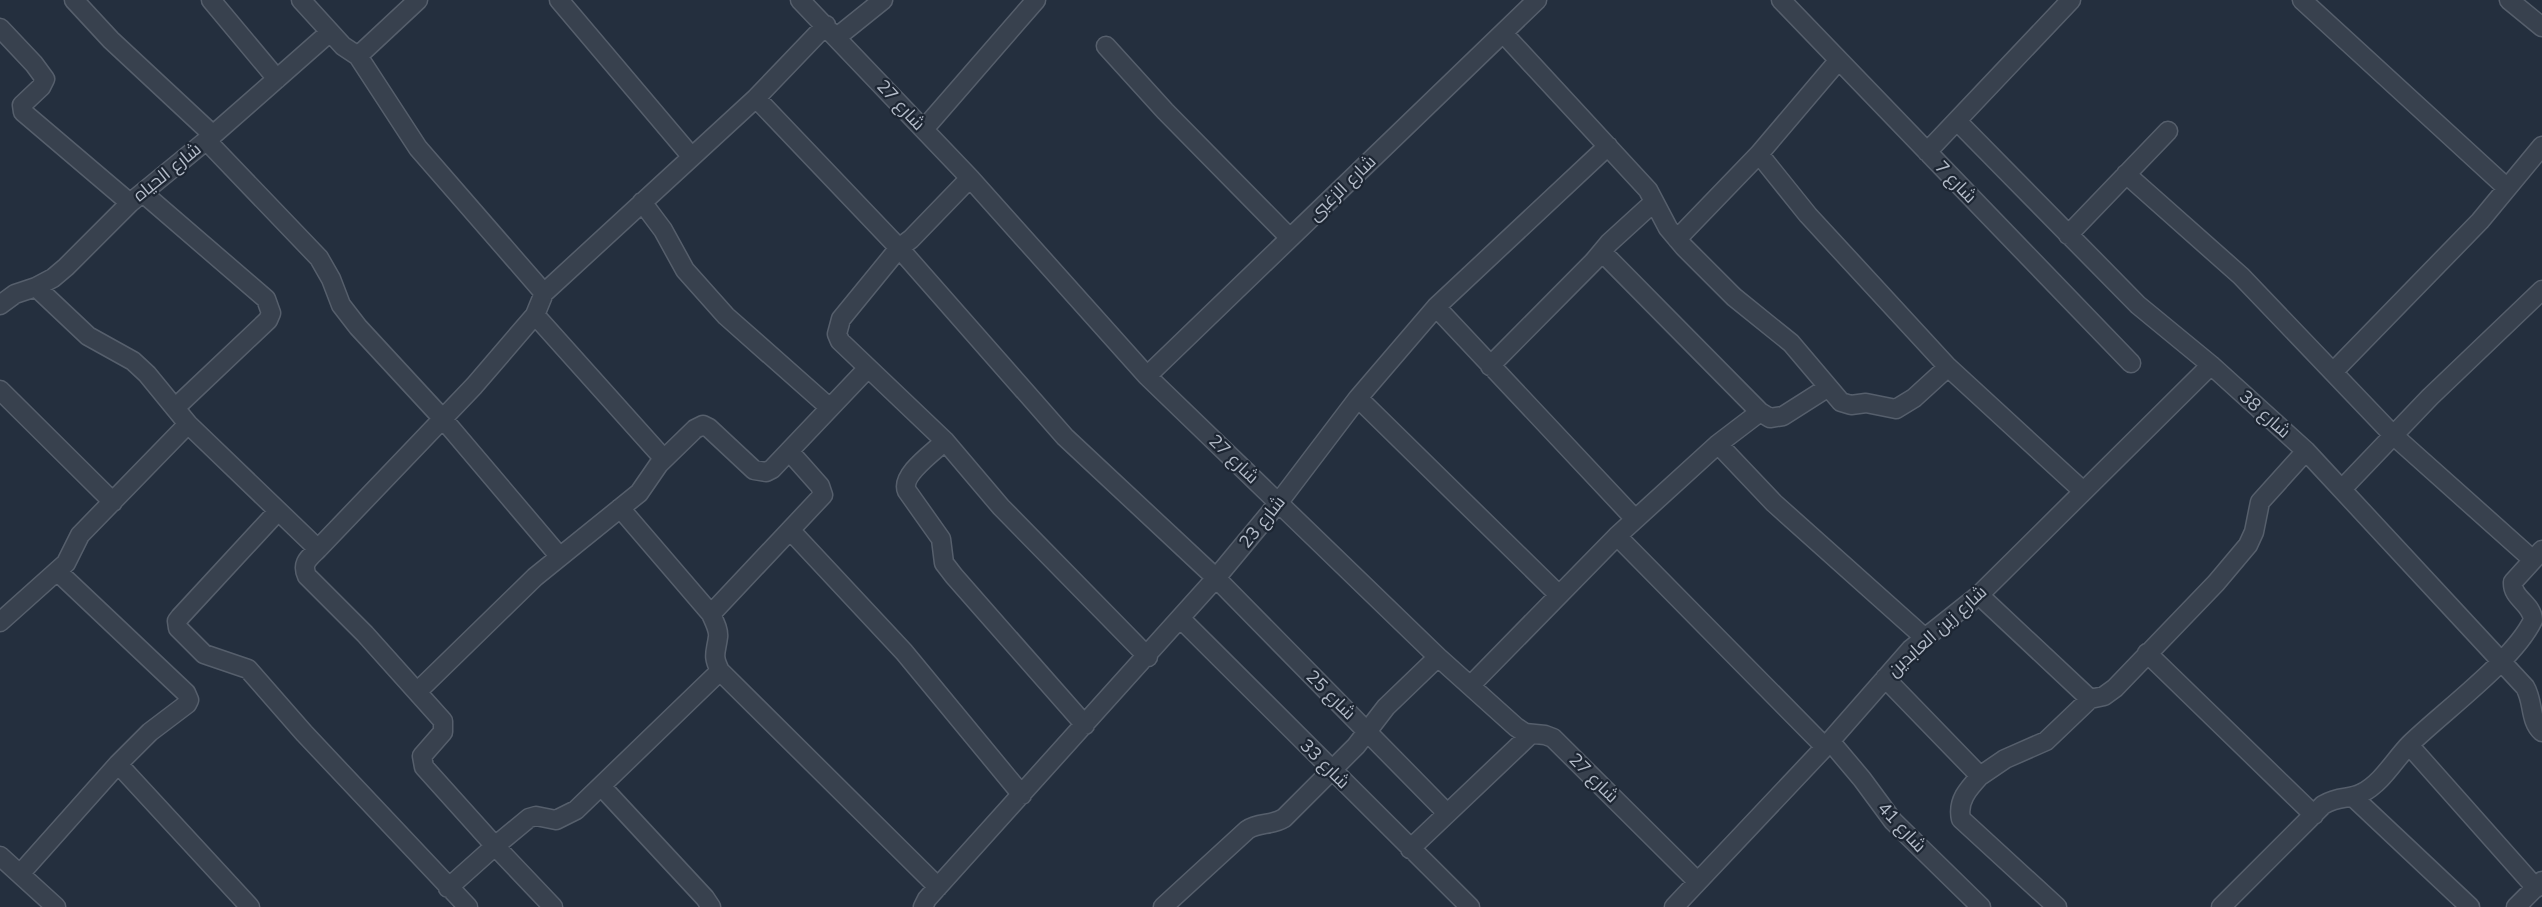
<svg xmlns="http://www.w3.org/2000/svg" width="2542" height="907" font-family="Mulish,Cairo,sans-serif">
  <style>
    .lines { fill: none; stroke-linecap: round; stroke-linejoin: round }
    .minor-casing { stroke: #565f6c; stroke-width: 21 }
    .minor { stroke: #38414e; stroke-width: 18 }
    .labels { text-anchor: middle; stroke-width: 4.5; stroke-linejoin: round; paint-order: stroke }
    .street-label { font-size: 18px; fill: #b4bcc9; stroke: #1d2633 }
  </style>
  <rect width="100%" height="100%" fill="#242f3e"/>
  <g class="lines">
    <g class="minor-casing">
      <path id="minor" d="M74,0L111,40L213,135
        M211,0L277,79
        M301,0L343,46L358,56L418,148L544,293
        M559,0L691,156
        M800,0L970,178L1147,376L1438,657L1516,727L1525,733L1545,735L1553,738L1697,881
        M1781,0L2131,363
        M2302,0L2507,188
        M2509,0L2542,27
        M0,28L34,64L45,79L41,87L22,105L23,112L130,203
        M1503,33L1648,190L1668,228L1684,247L1734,297L1791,343L1841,402L1851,405L1866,403L1896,409L1914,398L1948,367
        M837,37L883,0
        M1106,46L1165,111L1290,238
        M358,56L418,0
        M756,98L899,248L841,319L837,334L840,341L945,441L1001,507L1148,657
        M1957,121L2138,305L2211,365L2306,451L2525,687C2534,702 2529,720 2542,732
        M924,129L1036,0
        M206,140L319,258L331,279L341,305L358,327L443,419L560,557
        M1927,152L2071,0
        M1759,154L1808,215L1948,367L2083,491
        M2126,174L2241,276L2393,435L2533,560
        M970,178L911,239L899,248L1065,437L1216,578L1446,812
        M143,193L266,299L271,313L268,320L175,408
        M642,202L663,230L685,270L726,316L830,408
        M2068,235L2168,131
        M1677,239L1759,154L1838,61
        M1602,252L1760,412
        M36,287L88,336L133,361L147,374L188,424L318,549L474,386L535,315L544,293L756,98L826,25
        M0,305L15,294L36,287L53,278L66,267L130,203L213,135L330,32
        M1436,307L1635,519
        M535,315L664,459
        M1490,366L1594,261L1609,243L1654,202
        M2333,372L2480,221L2542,146
        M1147,376L1537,0
        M1827,388L1783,416L1770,418L1760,412L1718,444L1774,503L1925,638
        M0,390L113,502
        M1358,398L1559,595
        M945,441C934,452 900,475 907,491L941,539L944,563L954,576L1085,725
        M2342,489L2430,397L2542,290
        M620,508L711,614C714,621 719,630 718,637C716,653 712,655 720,671L938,887
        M278,511L180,617L177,621L178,628L204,654L248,669L304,733L468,907
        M791,531L904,652L1022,795
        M1617,536L1825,747
        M318,549C309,558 301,563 307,576L365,634L443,721V732L422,756L424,767L495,846L448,888
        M1979,595L2090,699
        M711,614L823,495L820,486L789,451
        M1181,619L1470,907
        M0,622L66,563L80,535L188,424
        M2147,653L2314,815
        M1885,678L1980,776C1968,789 1957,801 1961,819L2057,907
        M1471,685L1617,536L1718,444
        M417,692L535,577L639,493L659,464L695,429L703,425L709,428L754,470L766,472L772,469L867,369
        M1830,741L1862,779L1893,821L1981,907
        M2409,745L2536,888
        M118,764L250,907
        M1980,776L2005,759L2046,741L2090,699L2104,696L2115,688L2216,583L2248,545L2254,532L2260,502L2306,451
        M601,786L705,898L711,907
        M2353,797L2470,907
        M1410,849L1531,734
        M0,856L56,907
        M20,874L118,764L150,732L187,704L189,700L186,693L58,572
        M553,907L495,846L529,818L536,816L556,820L576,810L720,671
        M923,907L927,899L1216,578L1279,502L1358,398L1436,307L1608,146
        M1163,907L1247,830C1259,822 1271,826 1284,818L1356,746L1386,707L1438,657
        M1674,907L1825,747L1911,649L1979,595L2211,365
        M2221,907L2323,805C2340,795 2349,800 2362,793C2382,783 2395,759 2410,744C2444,711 2514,660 2533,620C2532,603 2512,599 2513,582L2542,550
        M2516,907L2542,881"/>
    </g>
    <use href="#minor" class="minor"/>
  </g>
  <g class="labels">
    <g class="street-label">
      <text transform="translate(901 105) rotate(47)" y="6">شارع 27</text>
      <text transform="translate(167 172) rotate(-39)" y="6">شارع الحياه</text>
      <text transform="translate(1956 182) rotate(46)" y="6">شارع 7</text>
      <text transform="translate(1342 188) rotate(-44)" y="6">شارع الزغبى</text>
      <text transform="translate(2265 414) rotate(42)" y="6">شارع 38</text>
      <text transform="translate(1234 459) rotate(44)" y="6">شارع 27</text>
      <text transform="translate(1262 522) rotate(-51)" y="6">شارع 23</text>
      <text transform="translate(1937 631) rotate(-42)" y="6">شارع زين العابدين</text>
      <text transform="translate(1331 695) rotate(45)" y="6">شارع 25</text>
      <text transform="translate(1325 764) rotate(45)" y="6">شارع 33</text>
      <text transform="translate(1594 778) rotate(45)" y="6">شارع 27</text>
      <text transform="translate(1902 827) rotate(47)" y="6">شارع 41</text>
    </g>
  </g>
</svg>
